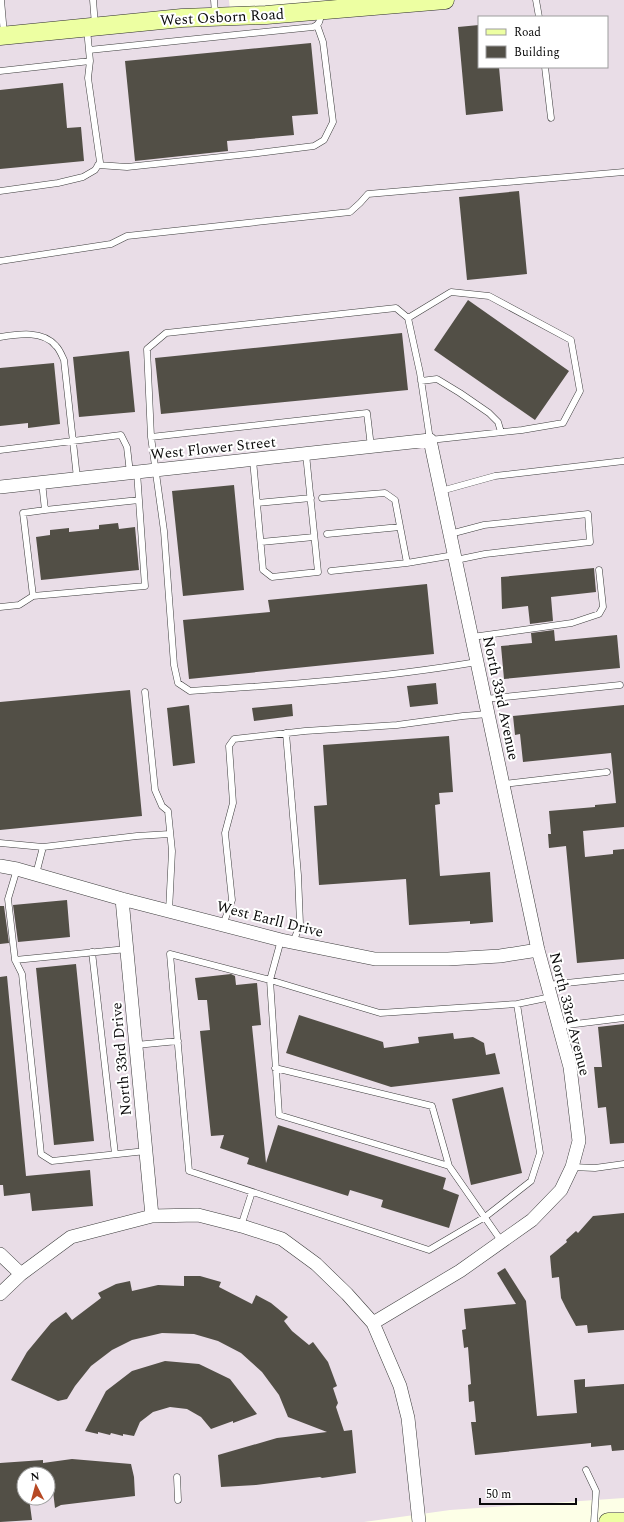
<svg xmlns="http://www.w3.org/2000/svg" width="624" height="1522" font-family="Spectral,serif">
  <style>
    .industrial { fill: #e9dde7; fill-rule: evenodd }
    .building { fill: #524f46 }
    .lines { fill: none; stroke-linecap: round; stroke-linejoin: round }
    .lane-casing { stroke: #3d3d3d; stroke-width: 7 }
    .street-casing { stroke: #3d3d3d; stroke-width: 14 }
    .secondary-casing { stroke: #2c2c2c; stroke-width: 19 }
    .lane { stroke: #fff; stroke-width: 6 }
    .street { stroke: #fff; stroke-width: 13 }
    .secondary { stroke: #edffa2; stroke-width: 18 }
    .labels { text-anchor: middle; stroke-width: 4; stroke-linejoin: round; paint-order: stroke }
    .street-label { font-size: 15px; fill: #0a0a0a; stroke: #fff }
  </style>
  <rect width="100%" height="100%" fill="#fdffe7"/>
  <path class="industrial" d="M0,0H229L230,11L353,0H624V1498L450,1510L364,1522H0ZM479,17H607V67H479ZM24,1474H48V1498H24Z"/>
  <path class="building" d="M479,25V67H499L503,111L466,115L458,27Z
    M311,43L318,114L292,116L294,135L227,141L228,151L135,161L125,61Z
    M63,83L67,128L81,127L84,161L0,169V90Z
    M519,191L527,274L467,280L459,197Z
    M468,300L569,371L535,420L434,350Z
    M402,333L408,390L161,414L155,358Z
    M129,351L135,412L79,417L73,357Z
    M54,363L60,424L28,428V423L0,426V368Z
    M234,485L244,590L183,596L172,491Z
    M118,523L119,529L135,527L139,570L41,580L36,537L50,535V530L69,528V532L99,529V525Z
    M594,568L596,592L551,597L553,621L530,624L528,606L502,609L501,577Z
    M427,584L434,654L189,679L183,620L270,612L268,600Z
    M554,630L555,641L617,635L620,668L504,679L501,646L532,643L531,633Z
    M436,683L438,704L410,707L407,686Z
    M130,690L142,816L0,830V702Z
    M292,704L293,716L254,721L252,708Z
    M189,705L195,763L173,766L167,708Z
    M624,705V827L583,831L585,857L613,854V850L624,849V959L577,963L566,846L549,848L548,834H551L549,811L595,807V805L616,803L611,753L523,762L520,734L515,735L513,716Z
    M449,736L453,792L439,793L440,804L435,805L440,876L490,872L493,922L470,924V921L409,925L406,879L319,885L314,806L327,805L323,745Z
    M67,900L70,937L18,942L13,905Z
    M0,906H4L9,943L0,944Z
    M76,964L94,1141L54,1145L36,968Z
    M231,974L235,976L236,985L257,983L261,1025L252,1026L266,1163L278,1125L446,1178L443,1189L459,1195L449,1228L381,1207L383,1200L350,1190L348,1196L247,1164L249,1158L220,1148L224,1135L211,1136L200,1031L210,1030L207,1000H198L195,978Z
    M7,976L26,1176L90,1170L93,1206L32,1211L30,1193L4,1196L3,1185H0V977Z
    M299,1015L383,1042L384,1048L419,1043L418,1037L453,1033L454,1039L473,1037L484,1043L486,1055L495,1053L500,1074L391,1087L286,1053Z
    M624,1024V1143L610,1144L606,1107L598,1108L594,1067H602L598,1027Z
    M503,1087L522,1173L471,1185L452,1099Z
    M624,1213V1330L588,1333L587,1325L576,1326L566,1308L561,1298L559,1277L552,1278L550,1256L567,1242L566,1240L576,1231L578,1233L593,1216Z
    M505,1268L526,1301L537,1416L577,1413L574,1380L585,1379V1387L624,1384V1450L612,1451L611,1445L591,1447V1443L475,1455L471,1422H476L474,1401L469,1402L468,1385L471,1384L468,1347L464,1348L462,1330L466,1329L464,1309L516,1304L497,1273Z
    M184,1276H200L221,1282L219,1287L252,1304L256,1295L271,1303L288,1317L284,1321L292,1331L309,1345L313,1342L328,1362L337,1386L333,1388L338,1403L336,1407L344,1431L352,1430L356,1473L322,1478L320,1477L256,1485L221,1487L218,1455L277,1438L327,1432L288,1417L279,1395L262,1372L241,1353L218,1341L194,1334L162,1333L132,1340L112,1350L91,1366L75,1386L67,1399L58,1401L11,1380L27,1352L51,1323L66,1312L72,1320L101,1298L98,1293L116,1284L130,1281L132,1291L158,1285L184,1286Z
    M165,1361L199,1364L230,1379L257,1414L233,1423V1421L211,1429L201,1417L187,1409L170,1407L153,1412L140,1422L134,1436L123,1434V1436L111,1433L110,1435L98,1432V1434L85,1431L106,1391L132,1371Z
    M72,1459L131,1464L134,1477L135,1496L61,1505L55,1508L51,1474H24V1498H29L32,1520L0,1522V1463L43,1460V1463Z"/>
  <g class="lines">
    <g class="lane-casing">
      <path id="lane" d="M1,0L4,34
        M93,0L95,25
        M214,0L215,14
        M536,0L539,17
        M89,50L313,27C321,24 320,19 321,11
        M545,67L551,118
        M0,71L90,61L87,29
        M98,165L127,167L258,153L314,146L324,140L333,122L323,42L317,25
        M0,191L58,183L83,177L95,170L100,162L88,78L90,61
        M0,261L111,244L127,236L350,212L360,203L368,194L624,172
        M0,337C18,334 43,330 56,346C60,350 62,356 64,360L77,478
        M421,381L437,379L460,393L489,413L498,422L501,432
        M151,437L164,531L174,665L178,683L190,691C286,685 382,678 477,662
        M371,447L367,413L151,437L147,349L166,333L396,308L408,318L420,373L430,440L522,430L563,423L580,391L571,340L489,296L451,292L408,318
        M0,450L121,435L127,447L130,473
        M253,460L263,570L272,577L318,572L306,454
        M42,482L45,510L23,513L33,596L145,586L137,472
        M441,491L495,476L624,461
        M322,498L385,493L395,500L407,563L454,555
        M257,503L311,498
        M45,510L139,500
        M327,534L400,527
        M450,534L484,525L588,514L590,542L485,554L456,560
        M261,542L314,537
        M331,571L407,563
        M0,607L19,605L33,596
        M472,637L572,623L599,614L603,607L599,570
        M145,692L155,790L162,806L168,811L172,851L169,911
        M485,699L620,685
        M286,733L298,875L300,924L293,943
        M503,784L607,772
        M0,843L43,847
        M17,869L8,899L15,960L22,974L41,1154L52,1161L146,1151
        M36,874L43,847L137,836L170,834
        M223,925L232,900L225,833L233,803L229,746L234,739L305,731L397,725L463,716L488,714
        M281,940L270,980L279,1115L449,1166L502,1242
        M92,952L115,1154
        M15,960L127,949
        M547,985L624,977
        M517,1004L540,1153L531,1181L485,1217L429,1250L189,1171L170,954L270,980L380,1013L517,1004L551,997
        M559,1026L624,1018
        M136,1045L178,1041
        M275,1068L432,1106L449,1166
        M572,1167L595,1168L624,1164
        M241,1226L252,1192
        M586,1470L596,1491L594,1522
        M177,1477L178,1500"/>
    </g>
    <g class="street-casing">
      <path id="street" d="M0,487L430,440L538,950L570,1067L579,1141L572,1167L561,1190L532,1220L460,1271L373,1323
        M0,866L17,869L122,899L281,940L375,959H448L500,956L538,950
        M122,899L152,1216
        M0,1254L21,1274
        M0,1294L21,1274L71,1237L152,1216L198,1215L245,1227L282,1239L316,1264L347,1294L373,1323L400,1386L408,1418L419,1522"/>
    </g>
    <g class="secondary-casing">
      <path id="secondary" d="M0,36L182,18L266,15L445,0
        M608,1522H624"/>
    </g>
    <use href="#lane" class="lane"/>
    <use href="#street" class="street"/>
    <use href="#secondary" class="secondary"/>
  </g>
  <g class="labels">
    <g class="street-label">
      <text transform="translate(222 17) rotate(-3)" y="5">West Osborn Road</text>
      <text transform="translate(213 448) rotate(-6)" y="5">West Flower Street</text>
      <text transform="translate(501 698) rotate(78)" y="5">North 33rd Avenue</text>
      <text transform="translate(270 919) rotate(14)" y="5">West Earll Drive</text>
      <text transform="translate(570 1014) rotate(76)" y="5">North 33rd Avenue</text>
      <text transform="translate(121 1059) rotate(-95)" y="5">North 33rd Drive</text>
    </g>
  </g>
  <rect x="478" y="16" width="130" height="52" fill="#ffffff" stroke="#9d9d9d"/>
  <rect x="486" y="29" width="20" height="6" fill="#edffa2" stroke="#9d9d9d"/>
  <text x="514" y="36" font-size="12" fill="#0a0a0a">Road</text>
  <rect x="486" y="46" width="20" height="12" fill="#524f46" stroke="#9d9d9d"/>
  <text x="514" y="56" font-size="12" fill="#0a0a0a">Building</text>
  <g transform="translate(36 1486) rotate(354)"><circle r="19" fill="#ffffff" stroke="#9d9d9d"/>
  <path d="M0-3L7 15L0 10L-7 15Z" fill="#b74924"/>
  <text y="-6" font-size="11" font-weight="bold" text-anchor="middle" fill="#0a0a0a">N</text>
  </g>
  <path d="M480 1498v6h96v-6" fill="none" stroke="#0a0a0a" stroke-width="2"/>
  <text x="486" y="1498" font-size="12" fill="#0a0a0a" stroke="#ffffff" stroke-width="3" paint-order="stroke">50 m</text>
</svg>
